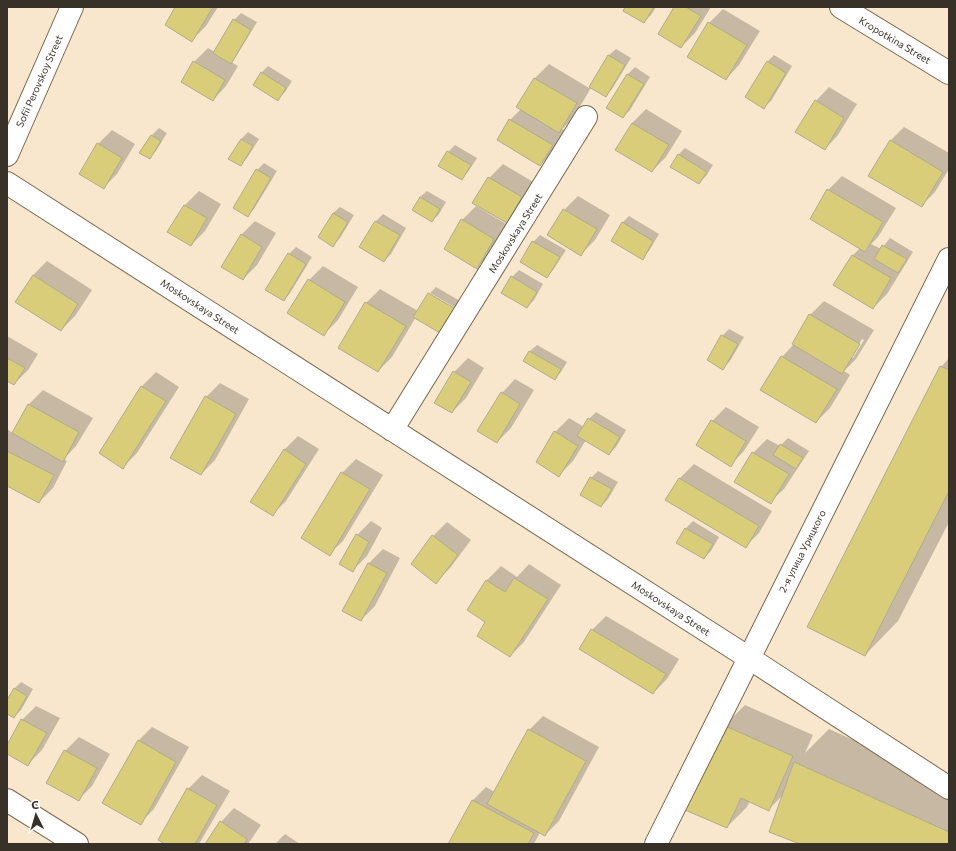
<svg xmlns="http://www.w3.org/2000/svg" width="956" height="851" font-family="Commissioner,sans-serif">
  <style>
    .shadow { fill: #0003; fill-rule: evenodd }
    .building { fill: #dacd79; stroke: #b0ac8e }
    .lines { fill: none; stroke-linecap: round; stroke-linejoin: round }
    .minor-casing { stroke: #786950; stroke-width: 24 }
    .major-casing { stroke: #786950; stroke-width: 24 }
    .minor { stroke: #fff; stroke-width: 22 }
    .major { stroke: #fff; stroke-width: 22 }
    .labels { text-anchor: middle; stroke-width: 3.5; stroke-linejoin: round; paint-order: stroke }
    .street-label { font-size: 10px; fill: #383127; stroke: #fff }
  </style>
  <rect width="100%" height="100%" fill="#f8e7cc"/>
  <path class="shadow" d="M176,7H218L206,26L192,40Z
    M626,7H656L651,15L644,22Z
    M675,7H711L695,33L681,47Z
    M723,9L760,31L739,65L726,79L709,23Z
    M241,13L257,22L237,55L231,62L238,66L226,86L213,100L194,62L208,48L215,52L234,20Z
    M616,49L631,58L612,89L606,96L591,88L573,118L562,129L566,131L554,151L540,165L510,120L521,109L518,107L535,78L549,64L589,88L609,55Z
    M774,55L792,66L771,101L764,107L767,62Z
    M268,66L292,81L285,92L278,99L261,73Z
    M635,67L650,77L630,110L623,117L608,108L628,74Z
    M829,87L857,104L838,135L825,149L816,101Z
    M646,109L682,131L666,157L652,171L632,123Z
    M904,127L949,153V169L935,192L921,206L890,141Z
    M159,128L167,133L156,151L149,158L141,153L152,135Z
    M112,130L135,144L117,174L103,188L98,144Z
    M248,132L259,139L247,158L240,165L230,159L241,139Z
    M455,145L477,158L468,172L462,178L448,152Z
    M685,148L713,165L706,176L699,183L678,155Z
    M264,163L277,171L254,209L247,216L257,170Z
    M503,164L535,183L520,208L506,222L489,178Z
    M842,176L896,208L878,237L871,244L881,249L890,238L913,252L887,294L873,308L835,285L853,255L860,248L811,218L828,190Z
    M199,191L221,204L205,231L191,245L169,231L185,205Z
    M427,191L446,202L439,214L432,221L420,197Z
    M578,196L610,215L595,240L581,254L549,235L564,210Z
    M476,206L508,225L491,253L477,267L462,220Z
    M340,207L354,215L340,238L333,245V213Z
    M383,214L406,228L391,254L384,261L361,246L376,221Z
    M629,216L659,234L649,251L642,258L622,223Z
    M255,221L276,233L257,265L243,279L241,235Z
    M540,235L566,250L553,270L547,277L533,242Z
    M296,247L312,257L290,293L284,300L289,254Z
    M47,261L92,290L75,316L61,330L33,275Z
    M323,266L358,287L338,320L324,334L309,280Z
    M519,270L543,284L534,300L527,307L503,292L512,277Z
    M436,287L460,301L456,308L430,293Z
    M380,289L418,311L429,293V295L455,310L446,325L416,317L392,357L378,371L366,303Z
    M824,301L874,330L856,359L844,371L850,375L830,408L816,422L782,357L794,344L793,343L810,315ZM862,339L864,340L853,358H851Z
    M729,329L744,337L730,361L723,368L722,336Z
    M7,336L38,354L28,370L14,384L7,380Z
    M537,345L567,362L561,372L554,379L524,361L530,351Z
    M468,358L484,368L466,398L452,412L454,372Z
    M949,358V522L898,621L865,655L941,367Z
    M156,372L179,387L137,453L123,467L142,386Z
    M515,379L534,390L511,428L497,442L502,393Z
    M220,383L249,399L215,460L201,474L172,457L206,397Z
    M43,390L93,418L76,446L64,459L67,461L53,488L39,502L7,485V429L13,433L29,404Z
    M726,407L759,427L744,451L730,465L712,421Z
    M596,412L626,430L616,447L609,454L586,440L573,461L559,475L555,432L569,418L584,427L589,419Z
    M298,436L319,449L286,501L272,515L284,450Z
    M788,438L809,451L784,489L770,502L753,453L767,439L780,446Z
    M356,459L383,475L343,541L329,554L342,473Z
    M694,464L772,511L759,533L745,547L667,500L680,478Z
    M598,471L618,482L608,499L601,506L591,478Z
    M371,521L382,528L367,556L353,570L357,535Z
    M693,521L719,537L711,551L704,558L677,542L686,528Z
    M447,522L471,540L450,568L436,582L433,536Z
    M383,549L400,558L375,606L361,620L343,610L369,563Z
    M529,564L561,585L524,642L510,656L487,622L468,610L487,580L501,566L517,577Z
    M606,616L679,659L667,679L653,693L581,649L592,630Z
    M21,682L33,689L21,710L14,717L7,713V702L14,689Z
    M745,705L813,735L805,753L829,729L949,783V844H802L784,794L768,810L750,801L747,807L727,827L724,726Z
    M36,706L60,718L42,750L28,764L7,753V747L22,720Z
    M543,716L599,747L559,821L545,835L540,832L534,844H449L472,801L486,787L495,792L529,730Z
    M152,727L189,747L154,809L140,823L138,741Z
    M79,737L110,754L92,786L78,800L65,751Z
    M202,775L230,791L199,844H167L188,789Z
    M234,808L261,825L248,844H206L221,822Z
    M285,834L300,844H275Z"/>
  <path class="building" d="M175,7H213L192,42L165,25Z
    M625,7H654L644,23L623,11Z
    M674,7H686L701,16L681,48L658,34Z
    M233,19L251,30L231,64L213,53Z
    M708,22L747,45L726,80L687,57Z
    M608,55L625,65L606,97L589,87Z
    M193,61L225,80L213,101L181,82Z
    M767,61L786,73L764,109L745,97Z
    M261,72L286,88L278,101L253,85Z
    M627,74L644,84L623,118L606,108Z
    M534,78L577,103L559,133L516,107Z
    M815,100L844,118L825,150L795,132Z
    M509,119L553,145L540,166L497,140Z
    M632,123L669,145L652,172L615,150Z
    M151,135L161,141L150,159L139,153Z
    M241,139L253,146L241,166L228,159Z
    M890,140L943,172L922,207L868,176Z
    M97,143L122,158L104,189L79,174Z
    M447,151L471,165L462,180L438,166Z
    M678,154L707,172L699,184L670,167Z
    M256,169L271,178L248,217L233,208Z
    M488,177L522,197L507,223L472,203Z
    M827,189L883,222L865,252L810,219Z
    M420,197L440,209L432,222L412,210Z
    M184,205L207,218L191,246L167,232Z
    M563,209L597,229L581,256L547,235Z
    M333,213L348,222L333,247L318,237Z
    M461,219L494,239L477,269L444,249Z
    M375,221L400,235L384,262L359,247Z
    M622,222L653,241L643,260L611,241Z
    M241,234L262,247L243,280L221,267Z
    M532,241L560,257L547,278L520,262Z
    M882,245L907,259L898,273L874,259Z
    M288,253L306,264L284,301L265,290Z
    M852,255L891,278L873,309L833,285Z
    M33,275L78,304L61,331L15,302Z
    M511,276L537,292L527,308L501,293Z
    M308,279L345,302L324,336L287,313Z
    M428,293L454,308L440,333L413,317Z
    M365,302L406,326L378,372L338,348Z
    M809,314L860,344L842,374L792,344Z
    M721,335L738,344L723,370L707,360Z
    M529,351L561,369L555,380L523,361Z
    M781,356L837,389L816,423L760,390Z
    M7,358L25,368L14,385L7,381Z
    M940,366L949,370V491L865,656L807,627Z
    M453,371L471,382L452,413L434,403Z
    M141,386L166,401L123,469L99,453Z
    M501,392L520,404L497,443L477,431Z
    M205,396L236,414L201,475L170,458Z
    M28,404L79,432L63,462L12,433Z
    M588,418L620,437L609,455L577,436Z
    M711,420L746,441L731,467L696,445Z
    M554,431L578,446L559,477L536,462Z
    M780,444L803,458L796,469L773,455Z
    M284,449L306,464L273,516L250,502Z
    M7,451L54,475L39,503L7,486Z
    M752,452L789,474L771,504L734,482Z
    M341,472L370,489L330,556L301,538Z
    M590,477L612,489L601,507L580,495Z
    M679,478L759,526L746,548L665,500Z
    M685,528L713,544L704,559L676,543Z
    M356,534L369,542L353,572L339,564Z
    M432,535L458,555L436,584L411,564Z
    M368,563L387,573L361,621L342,611Z
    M514,578L548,599L510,657L477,636L485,622L467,610L486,580L505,592Z
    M591,629L666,674L653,694L579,649Z
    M14,688L27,696L14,718L7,714V700Z
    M21,719L47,733L28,766L7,754V745Z
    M723,725L793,756L769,811L741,798L727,828L685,810Z
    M528,729L586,761L545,836L487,804Z
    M138,740L176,762L141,825L102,803Z
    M64,750L97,768L79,801L46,783Z
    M794,762L949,832V844H800L769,832Z
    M187,788L217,805L195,844H165L158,840Z
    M472,800L534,833L528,844H448Z
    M220,821L247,839L244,844H205Z"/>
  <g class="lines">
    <g class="minor-casing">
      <path id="minor" d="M7,155L72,7
        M7,183L749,658L949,788
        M392,430L586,117
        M7,800L77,844
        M656,844L949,259"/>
    </g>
    <g class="major-casing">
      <path id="major" d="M841,7L949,73"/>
    </g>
    <use href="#minor" class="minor"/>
    <use href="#major" class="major"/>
  </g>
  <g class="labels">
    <g class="street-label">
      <text transform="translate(895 40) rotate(31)" y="4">Kropotkina Street</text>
      <text transform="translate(39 81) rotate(-66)" y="4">Sofii Perovskoy Street</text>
      <text transform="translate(515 233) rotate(-58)" y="4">Moskovskaya Street</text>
      <text transform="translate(200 306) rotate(33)" y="4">Moskovskaya Street</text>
      <text transform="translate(802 551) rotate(-63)" y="4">2-я улица Урицкого</text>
      <text transform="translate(671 608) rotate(33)" y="4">Moskovskaya Street</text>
    </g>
  </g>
  <rect width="956" height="851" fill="none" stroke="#383127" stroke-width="16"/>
  <g transform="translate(36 815) rotate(355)" stroke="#ffffff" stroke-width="3" paint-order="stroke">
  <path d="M0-3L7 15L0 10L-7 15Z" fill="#383127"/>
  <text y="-6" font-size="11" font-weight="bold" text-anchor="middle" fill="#383127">С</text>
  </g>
</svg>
